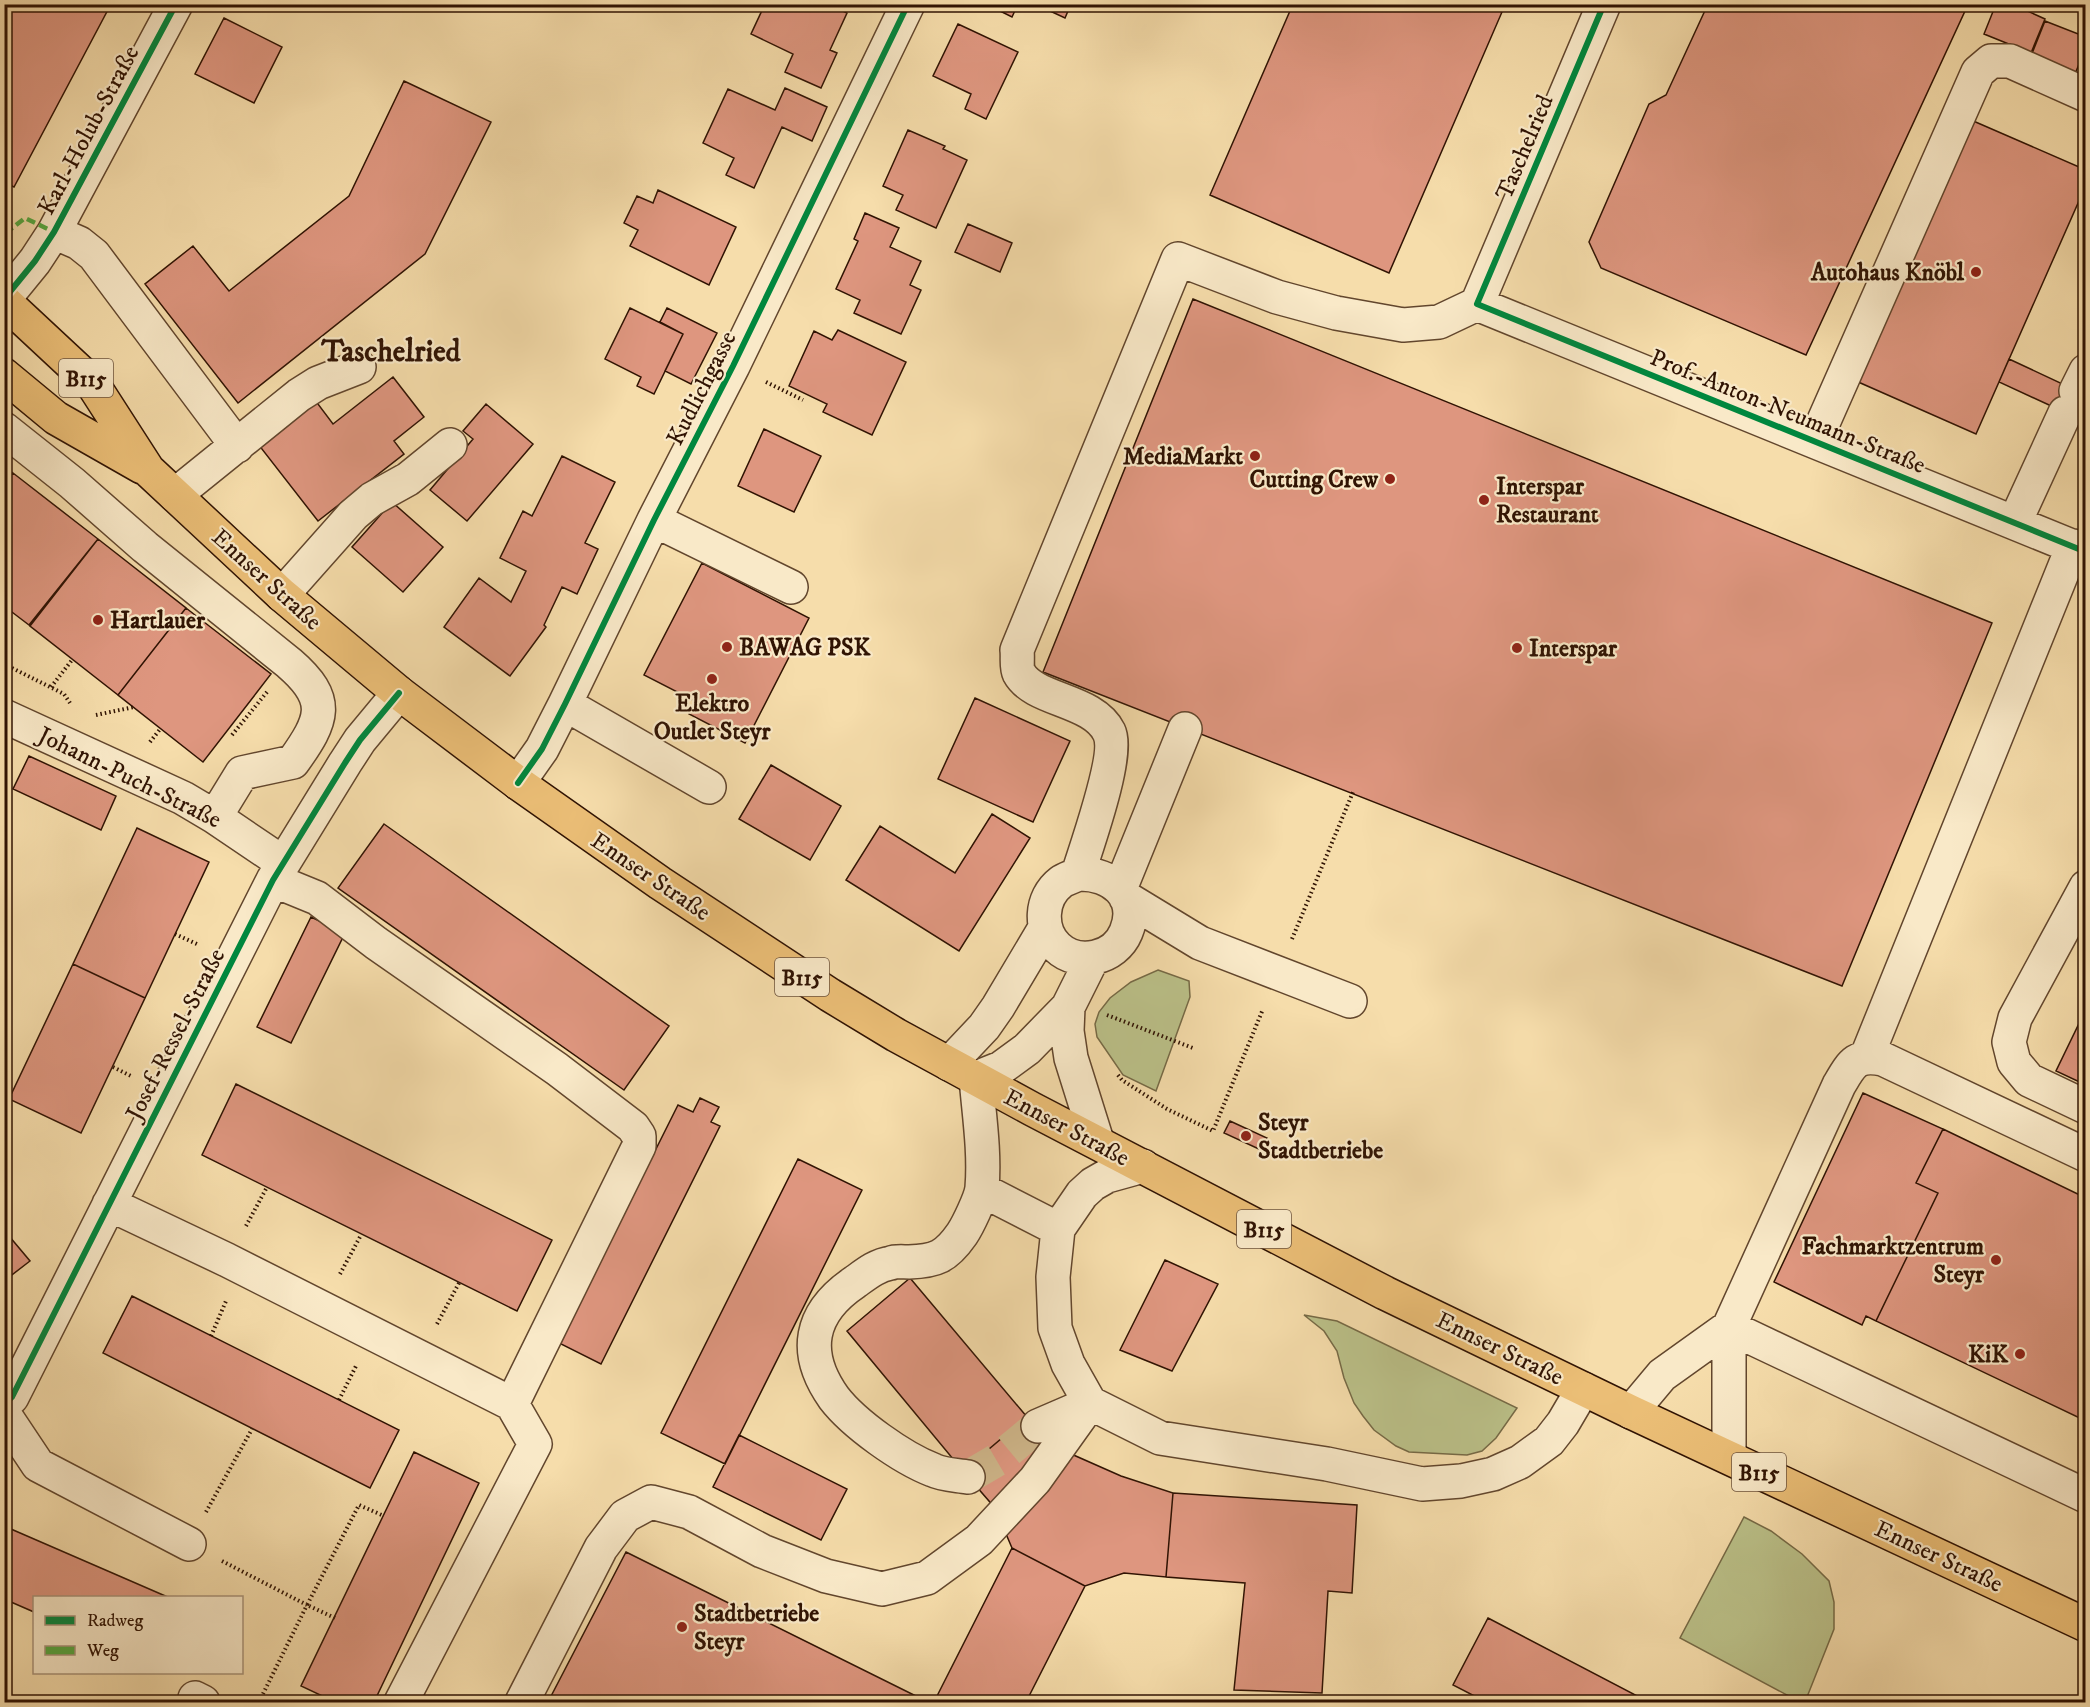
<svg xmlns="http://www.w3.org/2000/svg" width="2090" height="1707" font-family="'IM FELL DW Pica',serif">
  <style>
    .green { fill: #bbc189; stroke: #766a46; stroke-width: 1.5 }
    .building { fill: #de967f; stroke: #301303; stroke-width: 1.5 }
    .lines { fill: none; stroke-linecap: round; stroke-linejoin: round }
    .minor-tunnel { stroke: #ceb589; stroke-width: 33; stroke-dasharray: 33 16; stroke-linecap: butt }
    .minor-casing { stroke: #62462d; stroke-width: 36 }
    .major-casing { stroke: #301303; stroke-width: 36 }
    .path { stroke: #301303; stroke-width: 4; stroke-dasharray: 1.5 3; stroke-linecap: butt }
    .minor { stroke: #f9e9c8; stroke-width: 33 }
    .major { stroke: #ebbe76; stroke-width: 33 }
    .quiet { stroke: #54a840; stroke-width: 4.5; stroke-dasharray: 9 4.5; stroke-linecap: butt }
    .cycleway-casing { stroke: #f9e9c8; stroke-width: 10 }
    .cycleway { stroke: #00873e; stroke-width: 6 }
    .poi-dot { fill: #8f2418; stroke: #f9e9c8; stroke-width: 2 }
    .labels { text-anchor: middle; stroke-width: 4.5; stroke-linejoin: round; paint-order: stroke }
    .shield { fill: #f9e9c8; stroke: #6c533e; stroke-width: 1.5 }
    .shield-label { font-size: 22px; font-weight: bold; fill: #301303 }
    .street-label { font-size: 24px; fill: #301303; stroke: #f9e9c8 }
    .poi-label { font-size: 24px; font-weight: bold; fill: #301303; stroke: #f9e9c8; text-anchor: start }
    .district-label { font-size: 30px; font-weight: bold; fill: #301303; stroke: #f9e9c8 }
  </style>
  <rect width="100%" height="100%" fill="#f6ddab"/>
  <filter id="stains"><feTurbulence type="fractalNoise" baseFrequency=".00333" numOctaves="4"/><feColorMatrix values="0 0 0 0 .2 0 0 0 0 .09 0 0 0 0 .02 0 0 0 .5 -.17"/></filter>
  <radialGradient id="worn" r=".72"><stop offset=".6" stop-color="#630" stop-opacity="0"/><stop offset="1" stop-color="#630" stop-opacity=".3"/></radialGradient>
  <path class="green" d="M1158,970L1189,981L1190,997L1156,1091L1123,1075L1097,1037L1095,1024L1099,1012L1110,998L1131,982Z
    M1304,1315L1337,1321L1517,1408L1496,1438L1482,1451L1467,1455L1409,1452L1396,1446L1374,1430L1363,1416L1354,1403L1344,1378L1337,1351L1324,1331Z
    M1744,1517L1771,1531L1802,1554L1829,1581L1834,1602V1629L1805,1702H1800L1680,1638Z"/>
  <path class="building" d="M6,4H111L14,187L4,182Z
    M765,4H829L847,13L830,50L837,53L821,88L785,72L793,54L751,34Z
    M986,4H1018L1012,17Z
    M1035,4H1071L1065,18Z
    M1293,4H1484L1502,12L1389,273L1210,195Z
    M1708,4H1951L1965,11L1806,355L1601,268L1589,242L1649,104L1666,95Z
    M1996,4H2012L2045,19L2031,53L1984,34Z
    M224,18L282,47L254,103L195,74Z
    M2045,21L2086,37V47L2075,74L2031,56Z
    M958,24L1018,52L986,119L965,109L971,94L933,76Z
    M404,81L491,122L425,254L238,403L145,284L193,246L229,291L349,196Z
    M785,88L827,107L812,141L782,127L754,188L726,175L734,158L703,143L728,89L775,110Z
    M1971,120L2086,170V185L1976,434L1856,381Z
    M908,130L945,146L943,149L967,160L936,228L896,210L903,195L883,186Z
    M658,190L736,227L709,285L630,246L638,230L624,223L637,196L653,203Z
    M865,213L899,228L890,247L921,261L910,285L921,290L901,334L854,313L860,300L836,289L858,241L854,239Z
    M968,224L1012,243L1000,272L955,252Z
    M1193,299L1992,623L1842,986L1043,672Z
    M630,308L683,334L654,394L637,386L641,377L605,359Z
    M667,308L717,333L691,384L665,371L683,334L660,322Z
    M838,330L906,362L872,435L823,412L827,404L789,386L814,331L832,340Z
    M2009,359L2086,395V422L1999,382Z
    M393,377L424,417L394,441L404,454L318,521L258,444L315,400L333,424Z
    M486,404L533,444L467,521L430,490L473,439L463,431Z
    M764,429L821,456L794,512L738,486Z
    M562,456L615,482L585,543L598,549L577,594L562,587L544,625L546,627L510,676L444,627L479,578L511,602L526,571L500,558L523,511L532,516Z
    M4,466L13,473L4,483Z
    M13,473L98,539L29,625L4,606V483Z
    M392,502L443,547L403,592L352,547Z
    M98,539L186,608L118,695L30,626Z
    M702,563L809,618L745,743L689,714L695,701L644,675Z
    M186,608L271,674L203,762L118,695Z
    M975,698L1070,741L1033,822L938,779Z
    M29,756L116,796L101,830L13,789Z
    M771,765L841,806L810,860L739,819Z
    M992,814L1030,838L959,951L846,880L880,826L955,873Z
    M384,824L669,1026L624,1090L338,888Z
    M137,828L209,862L145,998L73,964Z
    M311,917L345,933L291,1043L257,1027Z
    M73,964L145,998L81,1133L9,1099Z
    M2086,1009V1085L2056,1071Z
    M236,1084L552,1240L517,1311L202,1155Z
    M1863,1093L1943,1129L1916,1183L1938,1193L1876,1321L1866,1316L1862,1325L1774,1282Z
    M700,1098L719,1107L711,1122L720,1126L601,1364L559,1343L678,1105L693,1112Z
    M1230,1121L1267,1138L1261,1150L1224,1133Z
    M1943,1129L2086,1198V1421L1876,1321L1938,1193L1916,1183Z
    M798,1159L862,1190L725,1464L661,1433Z
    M4,1230L30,1261L4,1281Z
    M1165,1260L1218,1284L1172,1371L1120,1350Z
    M910,1278L1027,1417L963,1471L847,1331Z
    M132,1296L399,1430L370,1488L103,1353Z
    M1027,1417L1069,1453L1121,1476L1173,1493L1166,1577L1124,1573L1085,1586L1012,1548L995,1508L963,1471Z
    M739,1435L847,1489L821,1540L713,1487Z
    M414,1452L479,1483L374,1702H335L301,1686Z
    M1173,1493L1357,1505L1352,1593L1328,1591L1322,1693L1234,1690L1245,1583L1166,1577Z
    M4,1526L170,1598H34V1612L4,1599Z
    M1012,1548L1085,1586L1026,1702H934Z
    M626,1552L928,1702H548Z
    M1488,1618L1645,1700L1644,1702H1486L1453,1685Z"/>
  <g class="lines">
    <path class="minor-tunnel" d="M968,1477L997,1460L1038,1426"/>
    <g class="minor-casing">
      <path id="minor" d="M54,232L79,243L94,255L237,446
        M4,299L35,261L54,232L176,4
        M1477,304L2086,552
        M1477,304L1604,4
        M2076,391L2086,371
        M4,429L72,483L145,547L289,663C332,700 323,720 293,762L242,773L215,817
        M1815,441L1978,72L1991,61H2010L2086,95
        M175,495L299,395L318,383L359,367
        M654,520L791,587
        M2015,522L2065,413
        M282,595L353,515L372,499L408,479L450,445
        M565,704L709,787
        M4,716L183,798L215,817L283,863
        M518,783L542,749L565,704L654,520L733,366L908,4
        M1078,874C1111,873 1141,896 1126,932C1115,959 1078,967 1057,947C1039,930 1040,898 1061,882C1065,879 1072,877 1078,874C1086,848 1120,754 1109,732C1093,699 1034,701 1019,673C1016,667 1018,657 1017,650L1178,259L1277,297L1336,313L1403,325L1439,322L1477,304
        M273,880L317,898L376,943L557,1069L633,1127L639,1136V1146L512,1404
        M2086,887L2015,1018L2009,1042L2014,1062L2029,1080L2086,1107
        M1120,889L1185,729
        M1126,898L1200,943L1350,1001
        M1068,1007L1067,1031L1071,1058L1097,1141
        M1867,1056L2073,546
        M949,1064L984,1027L998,1007L1045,928
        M1143,1166L1107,1176L1093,1184L1082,1194L1058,1229L1053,1277L1055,1328L1068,1364L1090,1403L1160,1438L1327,1464L1422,1484L1461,1481L1493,1474L1520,1462L1549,1441L1563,1423L1583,1389
        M982,1190L1058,1229
        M109,1204L227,1260L512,1404
        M1729,1327L2086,1496
        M4,1405L12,1397L273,880L345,763L360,740L399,693
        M1631,1412L1662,1375L1729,1327
        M4,1414L38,1465L189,1544
        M1038,1426L1089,1404
        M1729,1457V1327L1839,1085C1852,1063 1856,1054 1883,1059L2086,1155
        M968,1477C957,1475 943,1475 933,1470C902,1458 854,1424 834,1398C802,1353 809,1313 855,1282C866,1274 877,1265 891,1263C896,1261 903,1262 909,1262C936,1261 946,1257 962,1234C968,1225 981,1198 982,1188C985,1152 979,1114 976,1078L1001,1068L1027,1049L1068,1007L1092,959
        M195,1698L203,1702
        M401,1702L535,1444L512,1404
        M522,1702L601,1548L625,1516L651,1502L689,1512L762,1551L826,1576L882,1589L927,1578L979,1540L1035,1480L1090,1403"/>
    </g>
    <g class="major-casing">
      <path id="major" d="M4,301L92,383L148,470L282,595L399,693L518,783L660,883L830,995L896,1035L1032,1109L1385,1293L1631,1412L2086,1625
        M4,375L56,418L142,467"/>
    </g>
    <path class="path" d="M766,382L803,400
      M4,664L64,694L70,703
      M51,687L72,660
      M96,715L134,707
      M232,735L267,692
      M150,742L161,728
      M175,934L199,945
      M1292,939L1353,792
      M1107,1015L1193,1048
      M113,1067L131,1076
      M1118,1075L1122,1080L1167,1109L1213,1131L1263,1009
      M246,1226L267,1187
      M340,1274L361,1235
      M437,1324L459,1283
      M211,1336L226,1301
      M339,1400L356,1366
      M206,1512L252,1429
      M222,1561L307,1605L259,1702
      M335,1618L307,1605L359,1505L384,1516"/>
    <use href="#minor" class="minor"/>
    <use href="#major" class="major"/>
    <path class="quiet" d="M4,230L11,229L25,218L54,232"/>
    <g class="cycleway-casing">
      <path id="cycleway" d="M1604,4L1477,304L2086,552
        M4,299L35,261L54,232L176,4
        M518,783L542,749L565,704L654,520L733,366L908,4
        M4,1405L12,1397L273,880L345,763L360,740L399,693"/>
    </g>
    <use href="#cycleway" class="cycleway"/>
  </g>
  <g class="poi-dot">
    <circle cx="1976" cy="272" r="6"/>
    <circle cx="1255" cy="456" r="6"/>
    <circle cx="1390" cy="479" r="6"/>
    <circle cx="1484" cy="500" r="6"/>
    <circle cx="98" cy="620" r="6"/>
    <circle cx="727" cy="647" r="6"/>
    <circle cx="1517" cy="648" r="6"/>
    <circle cx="712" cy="679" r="6"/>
    <circle cx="1246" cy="1136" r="6"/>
    <circle cx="1996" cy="1260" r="6"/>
    <circle cx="2020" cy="1354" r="6"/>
    <circle cx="682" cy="1627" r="6"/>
  </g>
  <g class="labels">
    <g class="shield">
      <rect x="59" y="359" width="54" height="38" rx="4.5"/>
      <rect x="775" y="958" width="54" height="38" rx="4.5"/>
      <rect x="1237" y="1210" width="54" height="38" rx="4.5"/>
      <rect x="1732" y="1453" width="54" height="38" rx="4.5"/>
    </g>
    <g class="shield-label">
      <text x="86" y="386">B115</text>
      <text x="802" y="985">B115</text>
      <text x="1264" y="1237">B115</text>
      <text x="1759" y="1480">B115</text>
    </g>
    <g class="street-label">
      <text transform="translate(88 130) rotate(-62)" y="8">Karl-Holub-Straße</text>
      <text transform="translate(1524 147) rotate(-67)" y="8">Taschelried</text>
      <text transform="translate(701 388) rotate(-63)" y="8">Kudlichgasse</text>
      <text transform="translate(1788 411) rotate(22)" y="8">Prof.-Anton-Neumann-Straße</text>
      <text transform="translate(267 579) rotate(42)" y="8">Ennser Straße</text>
      <text transform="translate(130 777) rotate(26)" y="8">Johann-Puch-Straße</text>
      <text transform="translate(651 876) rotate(34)" y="8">Ennser Straße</text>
      <text transform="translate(175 1034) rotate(-63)" y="8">Josef-Ressel-Straße</text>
      <text transform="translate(1067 1127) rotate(28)" y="8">Ennser Straße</text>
      <text transform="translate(1500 1348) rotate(26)" y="8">Ennser Straße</text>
      <text transform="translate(1939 1556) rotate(25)" y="8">Ennser Straße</text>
    </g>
    <g class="poi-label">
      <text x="1964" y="280" text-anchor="end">Autohaus Knöbl</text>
      <text x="1243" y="464" text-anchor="end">MediaMarkt</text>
      <text x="1378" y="487" text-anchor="end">Cutting Crew</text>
      <text x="1496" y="494">Interspar<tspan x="1496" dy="28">Restaurant</tspan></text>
      <text x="110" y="628">Hartlauer</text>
      <text x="739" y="655">BAWAG PSK</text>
      <text x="1529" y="656">Interspar</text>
      <text x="712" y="711" text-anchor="middle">Elektro<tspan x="712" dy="28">Outlet Steyr</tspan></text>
      <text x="1258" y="1130">Steyr<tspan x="1258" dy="28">Stadtbetriebe</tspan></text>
      <text x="1984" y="1254" text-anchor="end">Fachmarktzentrum<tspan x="1984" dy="28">Steyr</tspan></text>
      <text x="2008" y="1362" text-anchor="end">KiK</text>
      <text x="694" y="1621">Stadtbetriebe<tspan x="694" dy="28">Steyr</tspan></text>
    </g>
    <g class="district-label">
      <text x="391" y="361">Taschelried</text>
    </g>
  </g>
  <rect width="2090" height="1707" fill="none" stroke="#f6ddab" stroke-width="24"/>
  <rect x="6" y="6" width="2078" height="1695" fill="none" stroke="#301303" stroke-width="3"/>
  <rect x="12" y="12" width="2066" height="1683" fill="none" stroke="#301303" stroke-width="1.5"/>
  <rect x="33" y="1596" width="210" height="78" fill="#f9e9c8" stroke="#a99379" stroke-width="1.5"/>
  <rect x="45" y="1616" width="30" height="9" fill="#00873e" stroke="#a99379" stroke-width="1.5"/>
  <text x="87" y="1626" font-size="18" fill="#301303">Radweg</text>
  <rect x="45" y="1646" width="30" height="9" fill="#54a840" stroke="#a99379" stroke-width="1.5"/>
  <text x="87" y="1656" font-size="18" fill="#301303">Weg</text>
  <rect width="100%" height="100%" filter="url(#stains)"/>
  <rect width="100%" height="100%" fill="url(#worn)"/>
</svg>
